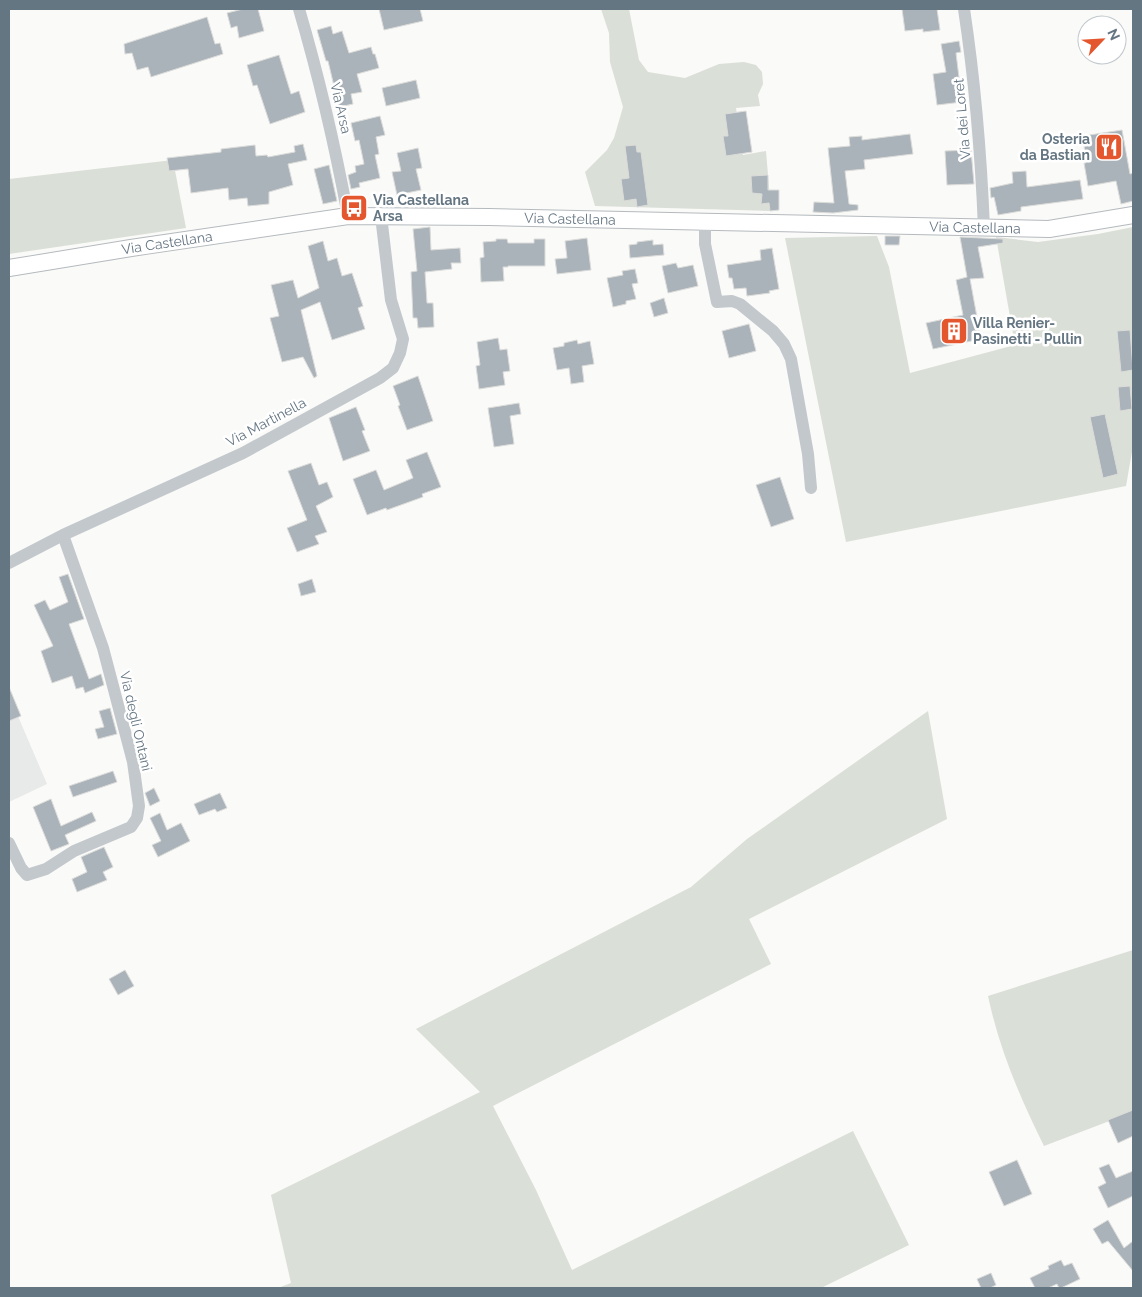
<svg xmlns="http://www.w3.org/2000/svg" width="1142" height="1297" font-family="Raleway,sans-serif">
  <style>
    .built { fill: #e8e9e9 }
    .green { fill: #dadfd7 }
    .building { fill: #aab3b9; stroke: #dcdcda }
    .lines { fill: none; stroke-linecap: round; stroke-linejoin: round }
    .major-casing { stroke: #b5babe; stroke-width: 18 }
    .minor { stroke: #c3c8cc; stroke-width: 12 }
    .major { stroke: #fff; stroke-width: 16 }
    .labels { text-anchor: middle; stroke-width: 5; stroke-linejoin: round; paint-order: stroke }
    .street-label { font-size: 14px; fill: #657683; stroke: #fff }
    .poi-label { font-size: 14px; font-weight: bold; fill: #657683; stroke: #fff; text-anchor: start }
  </style>
  <rect width="100%" height="100%" fill="#fafaf8"/>
  <path class="built" d="M11,700L47,784L9,802V701Z"/>
  <path class="green" d="M601,9H629L639,60L648,72L685,78L719,64L744,62L756,65L762,72L763,84L758,95L760,106L736,108L743,155L766,151L771,211L595,206L585,172L607,150L614,138L623,107L610,62L609,33Z
    M173,160L186,228L9,254V179Z
    M1133,227V446L1126,486L846,542L785,238L877,236L889,267L910,373L1015,345L996,237L1038,242L1098,234Z
    M928,711L947,819L749,919L771,964L493,1106L536,1190L572,1270L853,1131L909,1245L821,1288H278L291,1283L271,1195L480,1092L416,1029L691,887L747,839Z
    M1133,950V1112L1044,1146C1020,1098 999,1048 988,996Z"/>
  <path class="building" d="M243,9H258L264,31L239,38L237,26L231,28L227,13Z
    M379,9H420L423,21L384,30Z
    M902,9H937L940,30L923,32V29L905,31Z
    M207,17L215,44L220,43L223,54L151,77L148,67L137,70L132,53L125,54L124,44Z
    M331,26L333,34L342,31L349,53L371,47L373,54H375L379,68L357,74L362,92L351,94L353,104L339,107L328,61H326L317,30Z
    M959,41L961,52L956,53L962,102L937,105L933,74L946,72L941,44Z
    M279,55L291,94L299,91L305,112L270,124L257,85L253,86L247,65Z
    M416,80L420,98L386,106L382,88Z
    M746,111L752,152L726,156L723,136H728L725,114Z
    M380,116L385,135L376,137L379,154L375,155L380,178L359,183L360,187L351,189L348,175L356,172L355,166L364,164L359,140L355,141L351,123Z
    M1122,130L1130,174L1133,173V201L1121,204L1116,181L1088,186L1084,163H1086L1083,136Z
    M910,134L913,154L864,160L865,169L845,171L849,204L858,205V210L833,213L813,212L814,202L834,203L828,148L850,146L849,137L862,136V140Z
    M303,144L307,160L288,164L293,185L269,192V204L248,206L247,198L229,200L228,188L191,193L188,169L169,171L167,158L221,152V149L255,145L256,156L267,155L268,157L295,152L294,146Z
    M636,145L637,152H641L648,205L637,207L636,199L624,201L621,179L629,178L625,146Z
    M418,148L422,168L416,169L421,190L397,195L392,172L401,171L397,153Z
    M971,150L974,184L947,185L945,151Z
    M329,165L337,201L323,204L314,169Z
    M1026,171L1027,187L1080,180L1083,199L1021,207V211L998,215L994,197L991,198L990,188L1013,183L1012,172Z
    M768,175V190H779V210L770,211L769,203L761,204L762,194L752,193L751,176Z
    M430,227L431,250L460,248L461,263H451L452,269L425,272L427,303H433L434,327L418,328L417,318H413L411,272L417,271L413,229Z
    M885,236H900L899,245H885Z
    M960,237L1003,239V243L978,247L984,278L970,279L981,339L933,349L926,323L963,315L956,280L967,277Z
    M587,238L591,270L557,274L555,259L567,258L565,241Z
    M496,239H507L508,243H534V239H545V266H508V267H503L504,281L481,282L480,258L484,257L483,242L496,241Z
    M653,240V245L663,244L664,255L630,258L629,245L637,244V242Z
    M323,241L328,261L337,258L342,276L352,273L363,306L358,308L365,329L332,340L320,302L301,310L317,376L314,378L303,357L282,362L270,318L279,316L271,285L293,280L298,298L319,288L308,246Z
    M772,248L779,289L769,291L770,293L747,296L746,288L734,289L732,278H729L727,265L761,260L760,250Z
    M676,263L678,268L693,265L698,286L668,293L662,266Z
    M635,269L638,283L632,284L636,299L626,301V304L613,307L607,278L623,275L622,271Z
    M664,298L668,313L654,317L650,303Z
    M749,324L756,351L729,358L722,331Z
    M1130,330L1133,370L1121,372L1117,331Z
    M498,338L500,350L507,349L510,371L503,372L505,385L479,389L476,366L480,365L477,342Z
    M577,340L578,344L590,341L594,364L582,366L584,382L571,384L569,368L557,370L553,348L564,346V343Z
    M418,376L433,421L407,430L398,406L400,405L393,386Z
    M1130,386L1132,409L1120,411L1118,387Z
    M519,403L521,414L510,416L514,444L494,447L488,408Z
    M356,407L365,430L362,431L370,451L343,461L329,418Z
    M1105,414L1118,474L1103,478L1090,417Z
    M427,452L441,487L422,494L423,497L387,510L386,508L367,515L353,479L376,470L384,490L413,478L406,460Z
    M311,463L319,485L327,482L333,497L316,506L327,532L315,536L319,544L297,552L287,528L307,520L288,471Z
    M780,477L794,519L771,527L756,485Z
    M68,574L84,619L69,624L89,679L101,674L104,685L85,693L83,687L76,689L72,676L52,683L41,651L53,646L34,605L45,600L50,610L68,602L59,577Z
    M312,579L316,592L301,596L298,584Z
    M9,687L21,716L9,721Z
    M110,708L117,734L98,739L95,729L104,727L99,711Z
    M113,771L117,782L73,797L69,786Z
    M154,788L160,801L150,806L145,793Z
    M220,793L227,808L217,812L215,809L199,815L194,804Z
    M51,799L61,826L92,812L96,821L65,835L69,844L51,851L33,807Z
    M160,813L167,830L181,823L190,841L158,857L152,845L161,841L150,818Z
    M104,847L113,867L103,872L107,880L77,892L72,879L87,872L81,857Z
    M125,970L134,986L118,995L109,979Z
    M1133,1110V1136L1118,1143L1108,1120Z
    M1017,1160L1032,1194L1004,1206L989,1172Z
    M1109,1164L1116,1178L1133,1171V1196L1108,1208L1098,1187L1106,1183L1099,1168Z
    M1108,1220L1124,1248L1133,1241V1271L1108,1241L1102,1244L1093,1229Z
    M1061,1260L1064,1266L1072,1263L1080,1279L1061,1288H1059L1057,1284L1048,1288H1035L1030,1278L1049,1269L1048,1266Z
    M991,1273L996,1285L990,1288H981L977,1279Z"/>
  <g class="lines">
    <g class="major-casing">
      <g id="major">
        <path id="s1" d="M9,268L131,248L348,216L489,217L1049,229L1133,215"/>
      </g>
    </g>
    <path class="minor" d="M299,9C319,77 335,146 348,216
      M964,9C975,82 981,154 984,228
      M705,222V244L717,302L732,301L740,304L773,331L784,344L791,359L808,454L811,488
      M9,563L63,535L243,453L380,378L393,368L400,353L403,339L391,300L381,216
      M9,843L21,868L27,875L46,869L74,851L131,827L137,818L139,806L133,762L103,648L63,535"/>
    <use href="#major" class="major"/>
  </g>
  <defs>
    <g id="restaurant-square" transform="scale(1.4375)"><rect x="-9" y="-9" width="18" height="18" rx="4" fill="#e4572e" stroke="#fff"/><path d="M-5-6h1v4h1v-4h1v4h1v-4h1v5L-1.5 .5V6h-2V.5L-5-1ZM5-6V6H3V1.5H1.5Q1.5-4 5-6Z" fill="#fff"/></g>
    <g id="bus-square" transform="scale(1.4375)"><rect x="-9" y="-9" width="18" height="18" rx="4" fill="#e4572e" stroke="#fff"/><path d="M-5-6H5V4H4V6H2V4H-2V6H-4V4H-5ZM-3.5-4V0h7V-4ZM-3.5 1.2v1.5H-2V1.2ZM2 1.2v1.5H3.5V1.2Z" fill="#fff"/></g>
    <g id="building-square" transform="scale(1.4375)"><rect x="-9" y="-9" width="18" height="18" rx="4" fill="#e4572e" stroke="#fff"/><path d="M-4-6H4V6H1V3H-1V6H-4ZM-2.5-4.3h1.7v1.8h-1.7ZM.8-4.3h1.7v1.8H.8ZM-2.5-1h1.7V.8h-1.7ZM.8-1h1.7V.8H.8Z" fill="#fff"/></g>
  </defs>
  <g fill-rule="evenodd">
    <use href="#restaurant-square" x="1109" y="147"/>
    <use href="#bus-square" x="354" y="208"/>
    <use href="#building-square" x="954" y="331"/>
  </g>
  <g class="labels">
    <g class="street-label">
      <text transform="translate(341 108) rotate(77)" y="5">Via Arsa</text>
      <text transform="translate(962 119) rotate(-95)" y="5">Via dei Loret</text>
      <text dy="5" stroke="none"><textPath href="#s1" startOffset="565">Via Castellana</textPath></text>
      <text dy="5" stroke="none"><textPath href="#s1" startOffset="970">Via Castellana</textPath></text>
      <text dy="5" stroke="none"><textPath href="#s1" startOffset="160">Via Castellana</textPath></text>
      <text transform="translate(266 422) rotate(-28)" y="5">Via Martinella</text>
      <text transform="translate(136 721) rotate(77)" y="5">Via degli Ontani</text>
    </g>
    <g class="poi-label">
      <text x="1090" y="144" text-anchor="end">Osteria<tspan x="1090" dy="16">da Bastian</tspan></text>
      <text x="373" y="205">Via Castellana<tspan x="373" dy="16">Arsa</tspan></text>
      <text x="973" y="328">Villa Renier-<tspan x="973" dy="16">Pasinetti - Pullin</tspan></text>
    </g>
  </g>
  <rect width="1142" height="1297" fill="none" stroke="#657683" stroke-width="20"/>
  <g transform="translate(1102 40) rotate(65)"><circle r="24" fill="#ffffff" stroke="#c1c8cd"/>
  <path d="M0-4L9 19L0 12L-9 19Z" fill="#e4572e"/>
  <text y="-8" font-size="14" font-weight="bold" text-anchor="middle" fill="#657683">N</text>
  </g>
</svg>
